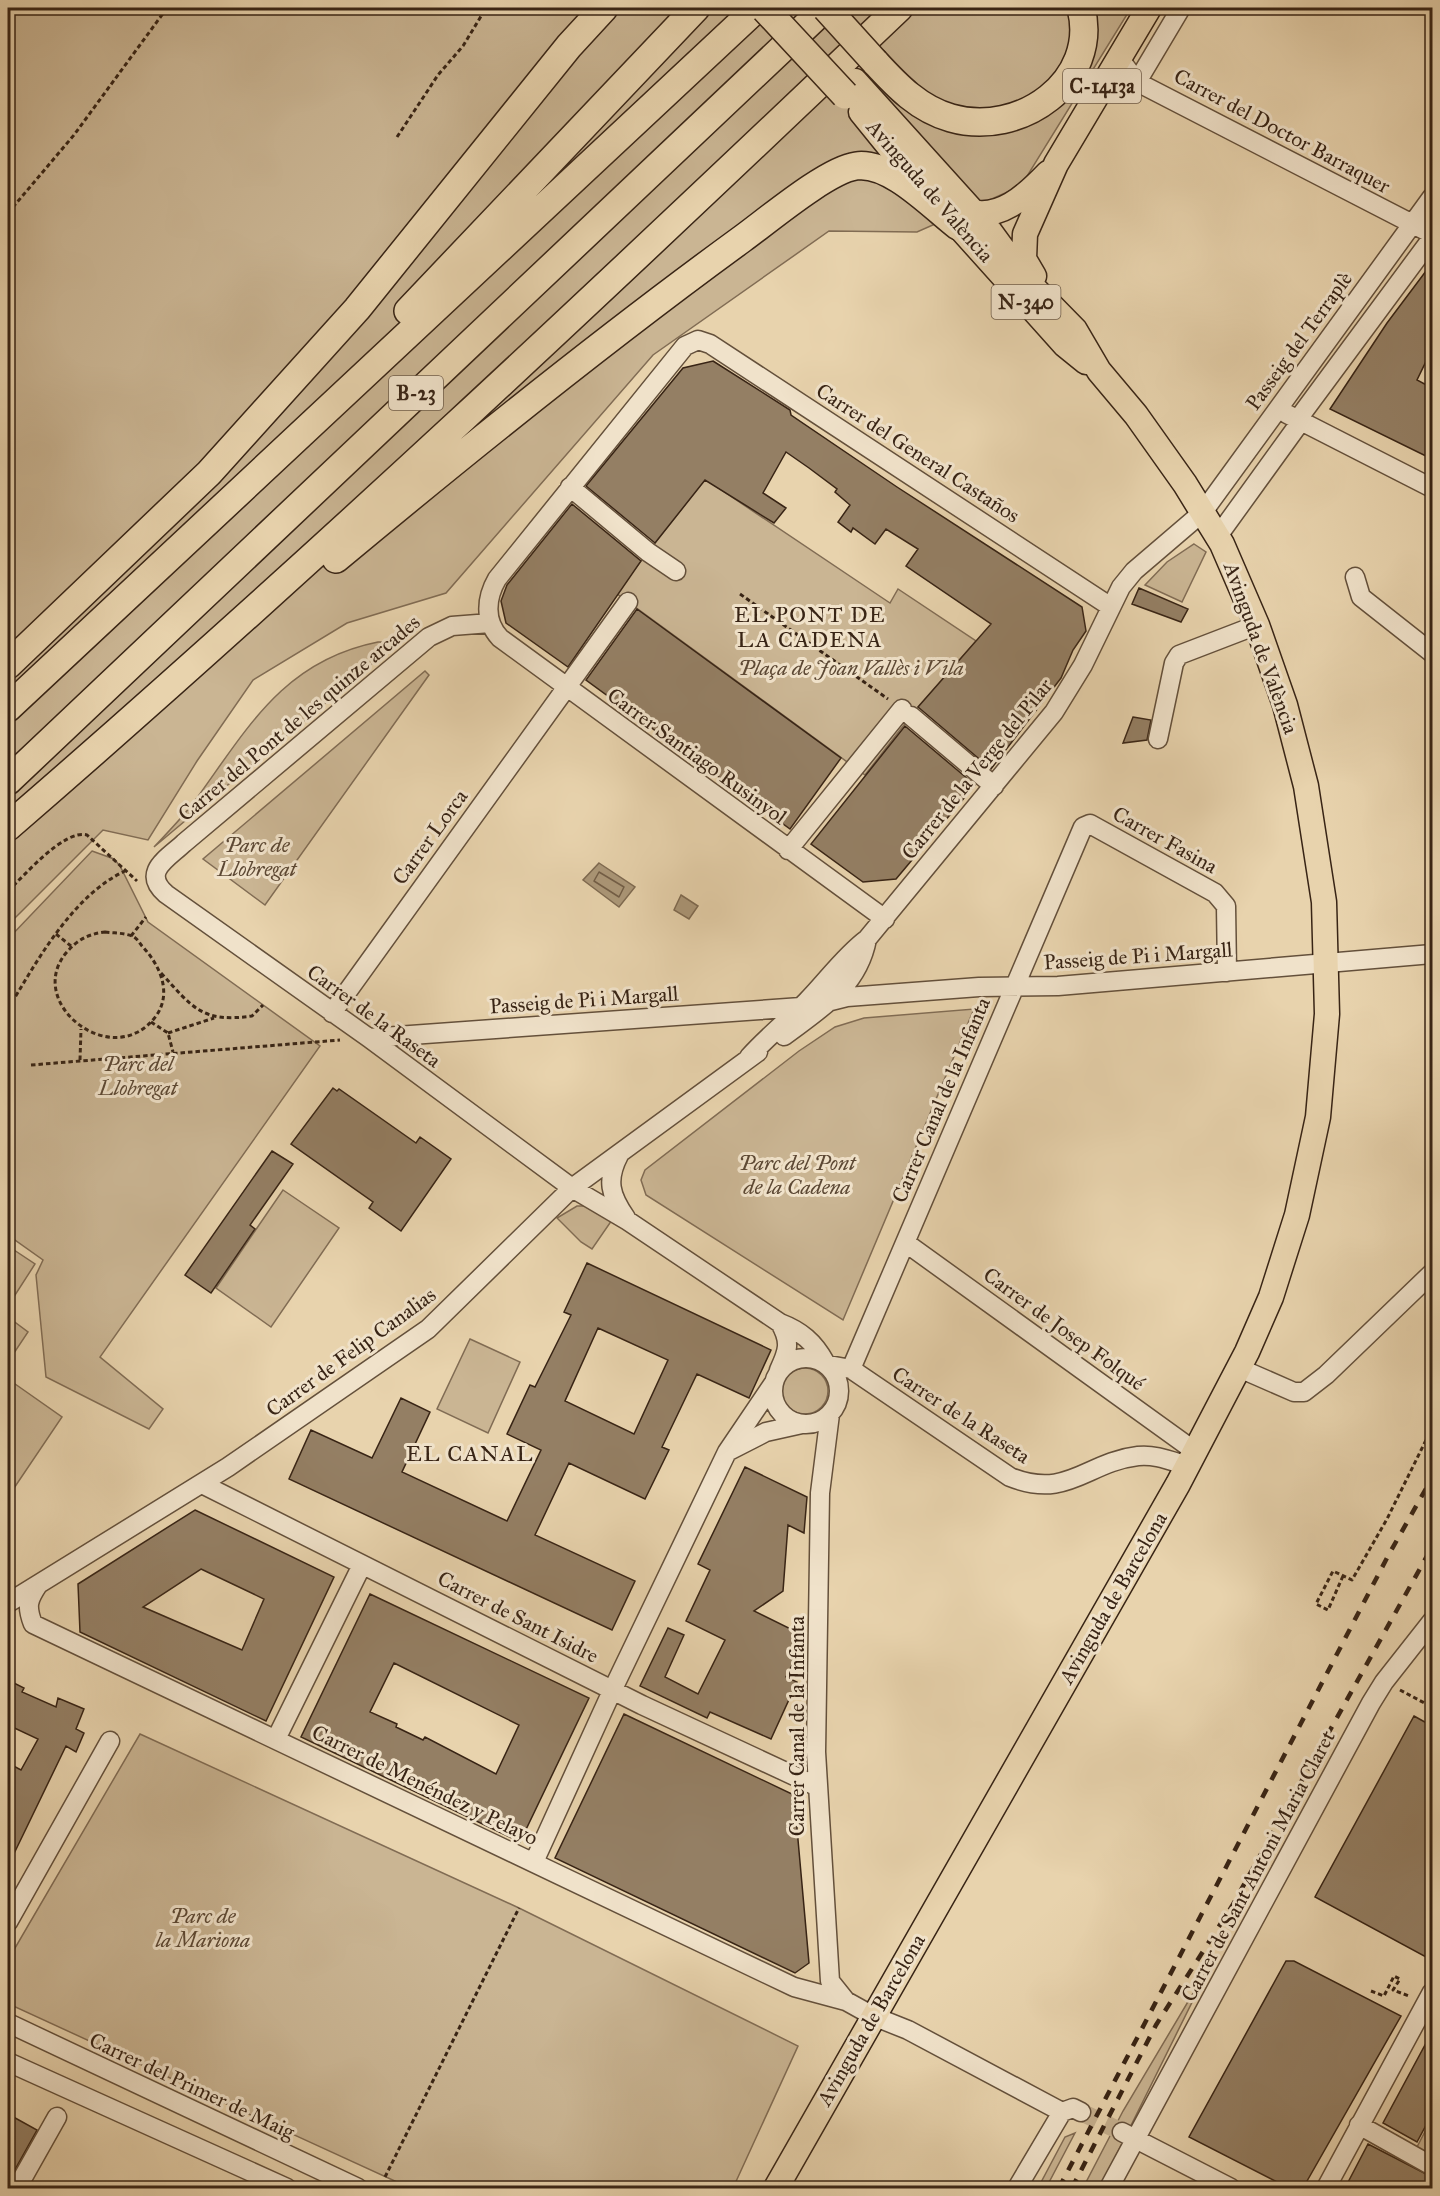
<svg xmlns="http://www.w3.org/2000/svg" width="1440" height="2196" font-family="'IM FELL Great Primer',serif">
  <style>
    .green { fill: #cab593; stroke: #816c54; stroke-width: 1.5 }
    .water { fill: #ac9879; stroke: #7e6a51; stroke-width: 1.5 }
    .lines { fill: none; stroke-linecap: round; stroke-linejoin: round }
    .shore { stroke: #725e47; stroke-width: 1.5 }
    .building { fill: #947f64; stroke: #382415; stroke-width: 1.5; fill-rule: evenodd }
    .minor-tunnel { stroke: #c5b08f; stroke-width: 18; stroke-dasharray: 18 9; stroke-linecap: butt }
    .minor-casing { stroke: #64503b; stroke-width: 21 }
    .major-casing { stroke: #382415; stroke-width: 27 }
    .highway-casing { stroke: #382415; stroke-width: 30 }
    .path { stroke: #382415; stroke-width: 3; stroke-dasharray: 4.5 3; stroke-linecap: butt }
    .minor { stroke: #f0e2ca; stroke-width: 18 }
    .major { stroke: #e8d3ad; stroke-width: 24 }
    .highway { stroke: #e8d3ad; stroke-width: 27 }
    .rail { stroke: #382415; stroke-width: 4.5; stroke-dasharray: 10 10; stroke-linecap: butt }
    .highway-bridge-casing { stroke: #382415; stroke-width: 30; stroke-linecap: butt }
    .highway-bridge { stroke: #e8d3ad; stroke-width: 27 }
    .labels { text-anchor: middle; stroke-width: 6; stroke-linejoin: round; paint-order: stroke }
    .shield { fill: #f0e2ca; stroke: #6f5d4b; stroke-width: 1.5 }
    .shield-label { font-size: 20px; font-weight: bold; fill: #382415 }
    .street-label { font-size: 21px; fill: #382415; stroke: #f0e2ca }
    .park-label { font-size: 21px; font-style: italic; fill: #5c4834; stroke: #f0e2ca }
    .neighbourhood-label { font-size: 22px; letter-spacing: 1.5px; fill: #382415; stroke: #f0e2ca }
  </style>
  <rect width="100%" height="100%" fill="#e8d3ad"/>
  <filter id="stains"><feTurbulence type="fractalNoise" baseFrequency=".00333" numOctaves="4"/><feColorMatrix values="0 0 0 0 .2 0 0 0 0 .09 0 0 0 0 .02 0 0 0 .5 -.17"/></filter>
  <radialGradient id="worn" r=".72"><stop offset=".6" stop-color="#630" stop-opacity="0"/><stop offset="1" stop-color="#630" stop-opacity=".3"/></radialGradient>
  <path class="green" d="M15,8H1131L1021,186L917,232L829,231L653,355L446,593L347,623L253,680L197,761L148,840L103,830L8,925V23Z
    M705,479L890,603L898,589L976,641L911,716L865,775L616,593Z
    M1194,544L1206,552L1182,602L1145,585L1167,562Z
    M378,642H398L154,847C167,833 182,818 194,802C246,731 282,661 378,642Z
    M425,671L429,675L265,905L203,859Z
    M92,851L114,859L120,866L148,922L320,1046L100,1357L163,1409L149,1429L46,1377L36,1275L43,1260L8,1235V939Z
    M974,1009L843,1320L646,1195L641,1180L645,1170L799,1051L835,1027L864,1018Z
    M283,1190L339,1228L271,1327L216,1288Z
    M577,1206H589L612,1220L592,1249L581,1242L557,1218Z
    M8,1246L35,1264L8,1306Z
    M8,1317L28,1332L8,1362Z
    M470,1339L520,1362L488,1433L437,1409Z
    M782 1391a23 23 0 1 1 46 0a23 23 0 1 1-46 0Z
    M8,1379L62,1417L8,1497Z
    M140,1734L519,1908L798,2046L733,2188H410L11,2005L8,1997V1960Z
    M1214,1958L1100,2188H1083L1123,2111Z
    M1432,2118V2160L1416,2149Z
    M1075,2133L1046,2188H1038L1065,2137Z"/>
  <path class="water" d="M599,863L635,887L619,907L583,880Z
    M681,895L698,906L689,919L674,910Z"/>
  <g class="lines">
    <path class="shore" d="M599,872L624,887L619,897L594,881Z"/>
  </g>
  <path class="building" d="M1432,263V349L1417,380L1432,388V459L1330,409L1387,323Z
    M713,361L790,410L791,415L897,487L1082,607L1086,631L1073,650L1061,678L991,769L918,707L991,624L906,566L918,549L886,529L875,544L853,528L851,532L838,522L850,505L835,492L837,489L809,468L786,452L763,493L786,508L774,523L705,480L655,543L586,486L683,368Z
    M572,504L641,561L568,667L506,623L501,601L507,585Z
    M1139,588L1188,609L1181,622L1132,604Z
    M637,609L841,758L790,829L586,680Z
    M1133,717L1151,720L1147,740L1123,743Z
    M905,726L975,785L896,879L863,882L811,844Z
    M333,1088L337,1091L339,1089L416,1143L420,1137L451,1159L401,1231L369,1208L373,1202L291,1144Z
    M272,1151L293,1164L250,1225L255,1229L211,1293L185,1275Z
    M587,1263L771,1350L749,1398L697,1374L662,1447L669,1450L645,1499L569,1463L535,1535L635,1581L612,1630L289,1479L311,1430L372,1458L401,1398L430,1412L402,1472L507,1521L541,1450L507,1434L530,1385L535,1387L571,1315L564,1312ZM598,1328L668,1360L634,1434L565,1401Z
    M745,1467L807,1497L804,1533L788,1525L783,1591L754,1611L803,1635L797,1647L801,1648L786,1677L797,1682L771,1739L710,1712L707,1718L640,1686L668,1628L684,1635L665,1677L698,1694L725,1640L686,1621L710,1570L698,1564Z
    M195,1510L334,1577L266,1721L80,1632L78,1584ZM201,1569L264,1599L242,1650L143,1607Z
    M370,1594L589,1698L520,1842L301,1737ZM394,1663L519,1725L496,1774L425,1737L423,1740L396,1727L397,1724L370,1712Z
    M8,1680L24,1688L22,1692L56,1707L58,1698L84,1709L76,1729L84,1733L76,1752L66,1746L8,1866V1763L21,1770L38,1739L8,1725Z
    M624,1714L794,1795L809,1963L795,1973L555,1858Z
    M1414,1716L1432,1726V1945L1426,1957L1315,1897Z
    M1286,1961H1294L1401,2016L1303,2188H1289L1189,2137Z
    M1432,2032V2114L1417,2142L1383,2123Z
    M8,2114L37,2130L8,2182Z
    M1368,2144L1432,2177V2188H1345Z"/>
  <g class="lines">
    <path class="minor-tunnel" d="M1081,2112L1122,2132"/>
    <g class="minor-casing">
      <path id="minor" d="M1119,58L1137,82L1432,234
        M1137,82L1181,8
        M1287,414L1432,488
        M1301,415L1429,242
        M570,487L648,552L676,571
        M1223,529L1296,428
        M1355,577L1361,597L1432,653
        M490,623L452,626L429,637L184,843C167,859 141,872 166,894L369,1038L572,1188L628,1221L780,1323C801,1331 814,1342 825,1362
        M911,716L994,786
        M1158,739L1174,663L1179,655L1257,625
        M788,850L902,709
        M885,919L500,638C484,621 486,598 497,579L685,346L698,340L710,344L1111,607
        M831,1001L847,997L979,987L1058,986L1432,954
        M332,1013L628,602
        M784,1036C820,1009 858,987 867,939
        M369,1038L801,1007
        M749,1057C767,1037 787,1021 806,1002C826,982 844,956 867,939L1054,712L1083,665L1121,587L1134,571L1203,512L1432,197
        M619,1155C606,1180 610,1195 626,1218
        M906,1243L1196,1452
        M773 1391a33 33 0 1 1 66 0a33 33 0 1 1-66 0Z
        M829,1365L851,1369L1083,827L1090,824L1215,893L1226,906L1227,972
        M1239,1368L1294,1392H1304L1326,1375L1432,1273
        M851,1369L1010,1477C1068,1500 1086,1462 1138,1456C1155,1454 1171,1461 1188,1466
        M779,1370C788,1351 791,1342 780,1323
        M830,1414L820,1493L816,1752L830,1981L846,2001L873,2016L908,2030L1062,2112
        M727,1452L766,1432L802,1424
        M202,1484L642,1705L816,1786
        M38,1585C28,1600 26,1606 33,1624L794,1987L846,2001
        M8,1603L228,1467L428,1329L572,1188L758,1052
        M276,1739L362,1565
        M534,1862L612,1691L727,1452L773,1384
        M8,1922L110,1741
        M8,2023L358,2188
        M8,2062L287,2188
        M1359,2125L1432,2166
        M1122,2132L1231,2188
        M17,2188L57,2117
        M1017,2188L1062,2112L1073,2108L1081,2112
        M1109,2188L1371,1703L1384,1682L1432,1621
        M1326,2188L1432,1992"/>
    </g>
    <g class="major-casing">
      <path id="major" d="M861,112L908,170L1065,345L1086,362
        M965,210C998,223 1027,195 1048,173
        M1034,276L1024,259L1025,234L1056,164L1149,8
        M776,2188L1178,1484L1247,1352L1271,1297L1297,1215L1318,1117L1327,1014L1324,902L1306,786L1285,705L1257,625L1222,544L1185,484L1136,415L1099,371L1075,330L1024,278L986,226L855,81"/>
    </g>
    <g class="highway-casing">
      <path id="highway" d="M875,62C897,86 919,109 951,118C1020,138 1100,81 1081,8
        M408,311L696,8
        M336,559C468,449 602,341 742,239C767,221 827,170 856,166C890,161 932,206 958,226
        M8,665L209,473L357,309L569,46L604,8
        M8,708L757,8
        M8,781L825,8
        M8,827C313,563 607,286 899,8"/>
    </g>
    <path class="path" d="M397,137L438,75L463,46L486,8
      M8,213L74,135L167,8
      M740,594L888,699
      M8,891C25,875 64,829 87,835L137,881
      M105,932C114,933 124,933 132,936C137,938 139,942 142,946C159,964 173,992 156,1016C114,1073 24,1004 66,953C77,940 88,934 105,932Z
      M56,934L71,946
      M131,936L146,917
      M161,973C193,1008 202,1023 252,1016L263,1005
      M8,1009C37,961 72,896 125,871
      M151,1022L168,1033L173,1052
      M168,1033L214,1018
      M80,1060L81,1029
      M31,1065L340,1040
      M1343,1576L1328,1610L1316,1604L1333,1571L1352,1580L1387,1519L1432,1428
      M1400,1690L1432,1707
      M1371,1991L1384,1996L1394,1976L1400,1979L1393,1990L1409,1996
      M385,2177L519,1908"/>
    <use href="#minor" class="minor"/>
    <use href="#major" class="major"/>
    <use href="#highway" class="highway"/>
    <path class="rail" d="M1059,2188L1388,1556L1432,1478
      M1072,2188L1156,2025L1232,1906L1432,1547"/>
    <g class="highway-bridge-casing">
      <path id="highway-bridge" d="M826,8L875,62
        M765,9L845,95"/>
    </g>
    <use href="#highway-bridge" class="highway-bridge"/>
  </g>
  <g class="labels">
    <g class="shield">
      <rect x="1063" y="69" width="78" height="34" rx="4.5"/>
      <rect x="991.5" y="285" width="69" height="34" rx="4.5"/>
      <rect x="389" y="376" width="54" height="34" rx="4.5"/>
    </g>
    <g class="shield-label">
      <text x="1102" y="93">C-1413a</text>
      <text x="1026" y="309">N-340</text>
      <text x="416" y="400">B-23</text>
    </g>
    <g class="street-label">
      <text transform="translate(1282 131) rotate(28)" y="7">Carrer del Doctor Barraquer</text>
      <text transform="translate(930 191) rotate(49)" y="7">Avinguda de València</text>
      <text transform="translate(1299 341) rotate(-54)" y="7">Passeig del Terraplè</text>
      <text transform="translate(918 453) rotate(33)" y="7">Carrer del General Castaños</text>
      <text transform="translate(1261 648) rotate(70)" y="7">Avinguda de València</text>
      <text transform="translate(299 718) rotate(-40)" y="7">Carrer del Pont de les quinze arcades</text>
      <text transform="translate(697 756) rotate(36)" y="7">Carrer Santiago Rusinyol</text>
      <text transform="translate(977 769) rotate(-51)" y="7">Carrer de la Verge del Pilar</text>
      <text transform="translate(430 837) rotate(-54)" y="7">Carrer Lorca</text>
      <text transform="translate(1165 840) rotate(29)" y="7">Carrer Fasina</text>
      <text transform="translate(1138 956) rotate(-4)" y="7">Passeig de Pi i Margall</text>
      <text transform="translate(584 1000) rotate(-4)" y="7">Passeig de Pi i Margall</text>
      <text transform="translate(374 1016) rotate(36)" y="7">Carrer de la Raseta</text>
      <text transform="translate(941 1100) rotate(-67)" y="7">Carrer Canal de la Infanta</text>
      <text transform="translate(1064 1329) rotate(36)" y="7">Carrer de Josep Folqué</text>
      <text transform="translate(351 1352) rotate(-36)" y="7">Carrer de Felip Canalias</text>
      <text transform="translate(961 1415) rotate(33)" y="7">Carrer de la Raseta</text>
      <text transform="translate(1113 1598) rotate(-60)" y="7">Avinguda de Barcelona</text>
      <text transform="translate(518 1617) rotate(27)" y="7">Carrer de Sant Isidre</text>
      <text transform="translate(797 1726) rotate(-90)" y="7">Carrer Canal de la Infanta</text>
      <text transform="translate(425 1785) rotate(26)" y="7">Carrer de Menéndez y Pelayo</text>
      <text transform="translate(1258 1866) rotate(-62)" y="7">Carrer de Sant Antoni Maria Claret</text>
      <text transform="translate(871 2020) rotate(-60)" y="7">Avinguda de Barcelona</text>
      <text transform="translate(192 2086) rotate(25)" y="7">Carrer del Primer de Maig</text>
    </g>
    <g class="park-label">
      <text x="851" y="675">Plaça de Joan Vallès i Vila</text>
      <text x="257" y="852">Parc de<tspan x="257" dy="24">Llobregat</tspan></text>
      <text x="138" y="1071">Parc del<tspan x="138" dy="24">Llobregat</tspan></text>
      <text x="797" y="1170">Parc del Pont<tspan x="797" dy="24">de la Cadena</tspan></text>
      <text x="203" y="1923">Parc de<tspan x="203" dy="24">la Mariona</tspan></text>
    </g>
    <g class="neighbourhood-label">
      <text x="810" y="622">EL PONT DE<tspan x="810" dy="25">LA CADENA</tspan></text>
      <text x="470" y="1461">EL CANAL</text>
    </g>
  </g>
  <rect width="1440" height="2196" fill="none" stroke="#e8d3ad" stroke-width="30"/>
  <rect x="9" y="9" width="1422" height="2178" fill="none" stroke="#382415" stroke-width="3"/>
  <rect x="15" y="15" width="1410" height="2166" fill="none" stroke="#382415" stroke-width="1.5"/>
  <rect width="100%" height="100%" filter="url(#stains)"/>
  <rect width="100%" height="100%" fill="url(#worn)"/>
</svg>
